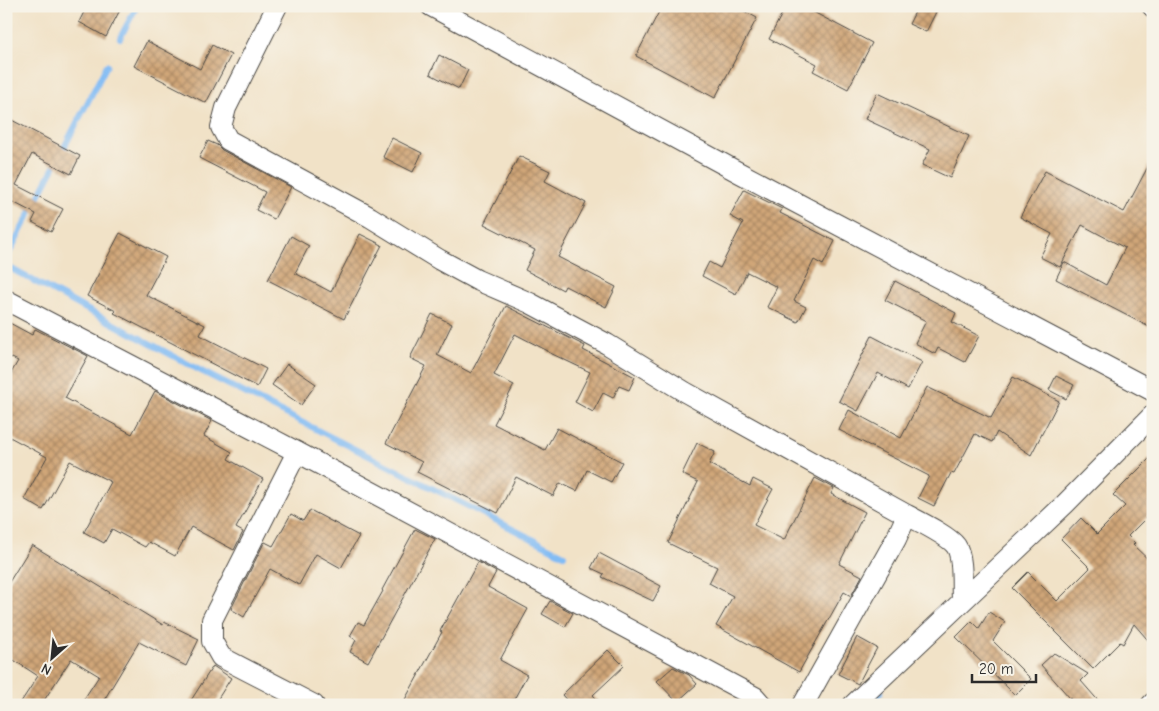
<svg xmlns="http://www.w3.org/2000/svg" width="1159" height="711" font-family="'Comic Neue',sans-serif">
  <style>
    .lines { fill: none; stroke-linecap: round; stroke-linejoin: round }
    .stream { stroke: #82bcf4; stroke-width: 6 }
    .building { fill: url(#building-cross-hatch) }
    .street-casing { stroke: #494642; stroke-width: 22 }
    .street { stroke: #fff; stroke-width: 20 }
  </style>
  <defs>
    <pattern id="building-cross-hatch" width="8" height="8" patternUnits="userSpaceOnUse" patternTransform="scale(1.25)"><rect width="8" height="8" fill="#d0a678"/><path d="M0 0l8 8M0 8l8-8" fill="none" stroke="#a98763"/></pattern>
  </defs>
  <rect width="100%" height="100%" fill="#f7f3e8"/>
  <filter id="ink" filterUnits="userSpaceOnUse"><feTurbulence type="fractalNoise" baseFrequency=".02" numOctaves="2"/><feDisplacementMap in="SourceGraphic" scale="10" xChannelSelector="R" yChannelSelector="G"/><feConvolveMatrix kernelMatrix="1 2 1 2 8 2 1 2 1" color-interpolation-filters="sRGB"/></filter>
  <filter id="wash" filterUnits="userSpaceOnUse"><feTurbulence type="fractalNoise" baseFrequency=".0096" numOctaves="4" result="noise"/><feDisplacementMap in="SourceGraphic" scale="20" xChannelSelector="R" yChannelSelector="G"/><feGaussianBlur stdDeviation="1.12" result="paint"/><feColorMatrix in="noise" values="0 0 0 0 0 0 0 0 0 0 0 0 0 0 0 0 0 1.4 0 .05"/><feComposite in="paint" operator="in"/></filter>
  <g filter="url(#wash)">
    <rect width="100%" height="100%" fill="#f1e2c7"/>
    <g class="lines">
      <path class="stream" d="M120,38L137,6
        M6,259L107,65
        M6,266L203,372L564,555
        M869,705L881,692"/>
    </g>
    <g id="blocks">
      <path class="building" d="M87,6H122L106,37L79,22Z
        M662,6H735L757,18L715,98L636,56Z
        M786,6H802L872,43L848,89L813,71L817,64L769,39Z
        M918,6H939L926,32L909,24Z
        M147,41L200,69L212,45L231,55L206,103L134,66Z
        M439,55L468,70L459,89L430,74Z
        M877,93L969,136L950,178L922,165L930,149L865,119Z
        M6,117L80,156L71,174L32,154L16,185L63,209L51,232L32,222L36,214L9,200L6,204Z
        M392,138L422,153L413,172L383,157Z
        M208,141L217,145L222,150L291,187L274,219L256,210L265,192L199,158Z
        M519,156L550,171L545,181L586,203L558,257L616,287L606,307L565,286L563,290L525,270L535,250L484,224Z
        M1153,157V329L1056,279L1064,262L1106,285L1125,248L1082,225L1060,267L1040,257L1052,234L1020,217L1045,171L1124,212Z
        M744,190L782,209L780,213L835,241L823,265L814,260L794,301L806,307L798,322L767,307L777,287L747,272L736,294L702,276L709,262L720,268L743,223L730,216Z
        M120,233L166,257L146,295L205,325L200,335L266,369L257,387L114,313L116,311L87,296Z
        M360,234L382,245L344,319L268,280L291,236L309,246L295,273L331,292Z
        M895,281L956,313L952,322L979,336L965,362L938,348L935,354L915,343L926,321L885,300Z
        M506,306L585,346L583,350L635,377L629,390L619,386L613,398L603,393L593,412L575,402L590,372L548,352V351L515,334L494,375L514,385L494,424L545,450L557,428L622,462L611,482L587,470L577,491L560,483L553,496L516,477L498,513L417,472L422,462L386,443L426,366L410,358L432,314L452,324L437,355L471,373Z
        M6,321L32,335L35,329L88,356L65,398L132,434L155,391L212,421L204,436L232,452L228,459L263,479L236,528L243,532L234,550L191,527L175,556L149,542L145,547L112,529L104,543L84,532L111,482L70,461L43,510L24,499L47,457L6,435V382L18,361L6,355Z
        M872,336L922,362L908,389L878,373L858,411L839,401Z
        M287,364L316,384L301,405L272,385Z
        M1056,376L1074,385L1066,399L1049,390Z
        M1013,377L1059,401L1031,455L997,432L992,442L975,434L954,474L951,473L934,506L918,498L929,476L839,430L849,410L901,438L927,387L991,418Z
        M697,443L715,452L709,464L750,486L753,479L773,489L754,525L784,540L815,478L834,488L831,494L865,512L839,564L862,576L851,596L844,592L799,672L716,626L733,596L709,583L717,567L668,543L698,482L682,474Z
        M1153,455V511L1128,536L1135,543L1133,545L1153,564V646L1134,624L1123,644L1120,642L1093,669L1012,588L1028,572L1057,601L1090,568L1061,539L1081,518L1097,534L1125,506L1113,495Z
        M310,510L359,536L341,568L316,554L299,585L270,569L244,617L231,609L264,543L265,542L273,546L291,514L303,521Z
        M415,529L435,539L368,662L350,652L356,640L350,636L358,622L364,625L383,591L382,590Z
        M32,545L163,625L164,622L199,639L186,666L139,642L101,705H80L99,676L71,659L41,705H19L38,676L6,655V587Z
        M599,553L661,586L653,601L602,577L604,574L591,568Z
        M478,562L496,572L488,587L528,609L500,660L527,675L511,705H402L442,632L440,631Z
        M550,601L573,613L565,627L542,614Z
        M989,612L1005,622L993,641L1031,679L1015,695L956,637L972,621L979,628Z
        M857,637L877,648L858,684L838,674Z
        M608,650L624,666L593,695L602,705H571L562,695Z
        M1054,653L1088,674L1081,681L1102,705H1076L1041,665Z
        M213,666L231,678L214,705H188Z
        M673,667L689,675L697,684L677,702L657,681Z"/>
    </g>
  </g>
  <g filter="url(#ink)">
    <use href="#blocks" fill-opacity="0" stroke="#494642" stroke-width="1"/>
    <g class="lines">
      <g class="street-casing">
        <path id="street" d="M277,6L226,108L221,127L228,140L370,217L440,260L477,280L530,303L607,344L685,392L907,515L896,539L803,705
          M431,6L738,172L1153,391
          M1152,6L1153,7
          M6,300L297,452L755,697L762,705
          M297,452L212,620V641L221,657L314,705
          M907,515C918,521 949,536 956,546C964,558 961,587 962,600
          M853,705L1065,504L1153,415
          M1151,705L1153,703"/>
      </g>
      <use href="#street" class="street"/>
    </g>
  </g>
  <rect width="1159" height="711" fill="none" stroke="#f7f3e8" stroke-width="25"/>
  <g transform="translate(52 658) rotate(207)" stroke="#f7f3e8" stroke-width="4" paint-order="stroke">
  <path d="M0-4L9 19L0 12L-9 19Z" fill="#2b2b2b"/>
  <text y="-8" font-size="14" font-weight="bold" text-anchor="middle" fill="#2b2b2b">N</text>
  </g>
  <path d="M972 674v8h64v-8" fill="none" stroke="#2b2b2b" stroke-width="2.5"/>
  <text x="979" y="674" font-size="15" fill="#2b2b2b" stroke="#f7f3e8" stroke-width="4" paint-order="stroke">20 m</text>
</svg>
